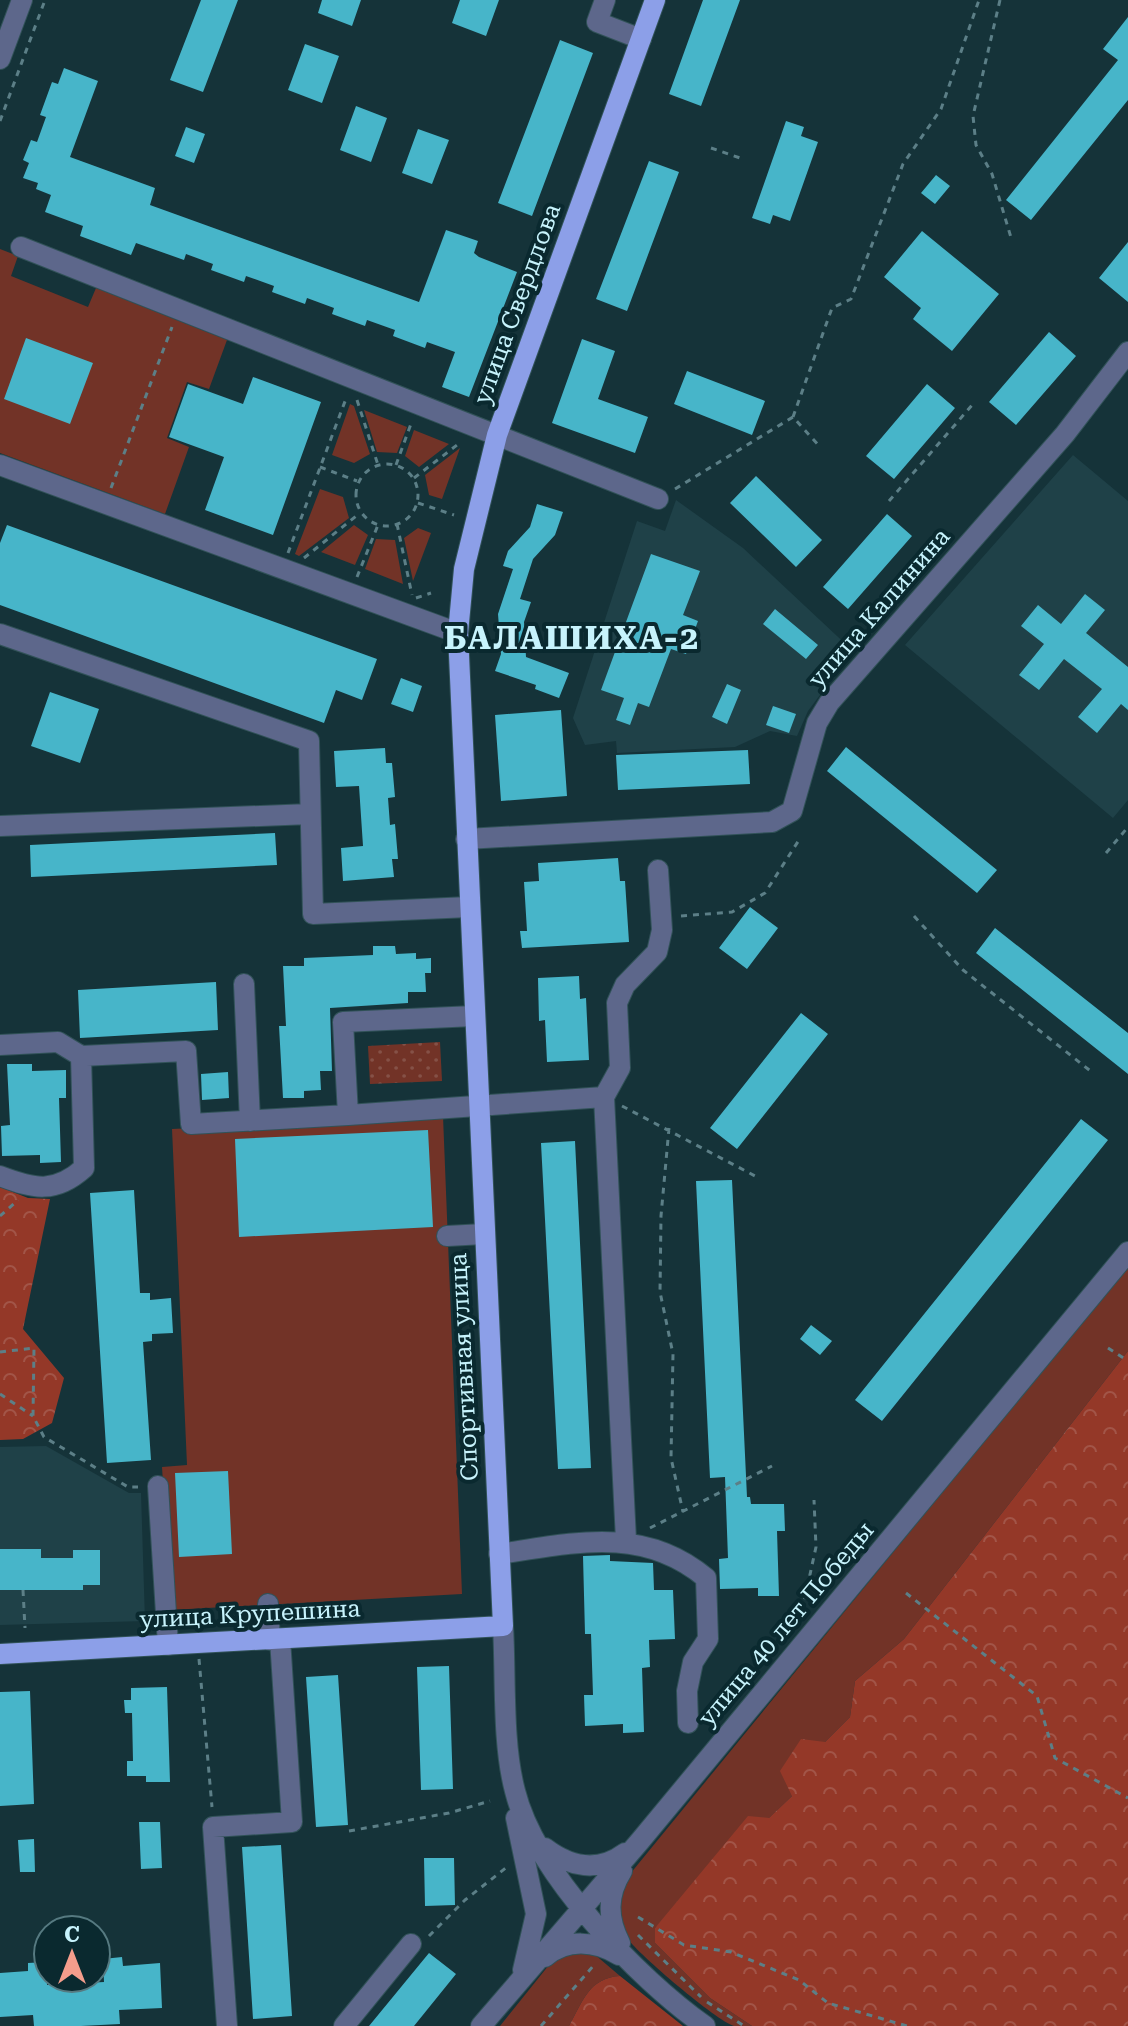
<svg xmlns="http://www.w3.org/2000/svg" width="1128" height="2026" font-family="'Roboto Serif',serif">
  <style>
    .built { fill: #1f4148 }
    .grass { fill: #723327 }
    .forest { fill: url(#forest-crowns) }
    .park { fill: url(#park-dots) }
    .building { fill: #47b5c9 }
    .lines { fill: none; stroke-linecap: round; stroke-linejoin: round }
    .minor-casing { stroke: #315258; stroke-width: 22 }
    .major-casing { stroke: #315258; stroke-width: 22 }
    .path { stroke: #5c7f87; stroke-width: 3; stroke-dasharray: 6 6; stroke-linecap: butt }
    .minor { stroke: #5d678b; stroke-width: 20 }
    .major { stroke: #8c9fe8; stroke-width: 20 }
    .labels { text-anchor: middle; stroke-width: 8; stroke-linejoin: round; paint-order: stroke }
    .street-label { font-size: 24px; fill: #c7f3fc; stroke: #0a292f }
    .district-label { font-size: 32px; font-weight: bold; letter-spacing: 2px; fill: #c7f3fc; stroke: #0a292f }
  </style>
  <defs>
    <pattern id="forest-crowns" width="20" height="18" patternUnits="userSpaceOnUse" patternTransform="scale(2)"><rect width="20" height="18" fill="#943828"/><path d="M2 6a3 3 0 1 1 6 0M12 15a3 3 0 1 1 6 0" fill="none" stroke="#a25548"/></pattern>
    <pattern id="park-dots" width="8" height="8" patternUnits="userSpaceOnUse" patternTransform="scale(2)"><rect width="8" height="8" fill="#723327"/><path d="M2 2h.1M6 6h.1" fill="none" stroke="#855147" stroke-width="1.8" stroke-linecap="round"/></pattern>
  </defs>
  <rect width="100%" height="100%" fill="#153339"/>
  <path class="built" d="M1073,455L1128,501V800L1113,818L905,645Z
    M676,500L743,548L853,651L808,711L797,736L770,731L735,747L617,753L616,741L585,745L573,718L637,521L665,531Z
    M46,1446L129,1493H141L145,1621L0,1625V1447Z"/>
  <path class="grass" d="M0,249L18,256L11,276L88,307L96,288L227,340L209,389L187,382L167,438L189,447L165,514L0,453Z
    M350,404L354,406L370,454L354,463L332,455Z
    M364,410L407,427L397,453L377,452Z
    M414,430L449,444L419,467L405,456Z
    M460,448L442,499L429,495L425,475Z
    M320,489L343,497L349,518L299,556L295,554Z
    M354,525L368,535L355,565L321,552Z
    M418,528L431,533L413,581L404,538Z
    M376,539L395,540L403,584L365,569Z
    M443,1116L462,1594L171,1610L162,1467L187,1465L172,1129Z
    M1128,1265V1351L904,1639L855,1681L850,1717L825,1742L792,1796L655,1928V1943L710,1998L752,2026C747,2026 739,2026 734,2026C717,2021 638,1954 628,1939C613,1917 621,1896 630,1874Z
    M571,1952L593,1953L620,1976C589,1978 583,2001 569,2026H500L553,1960Z"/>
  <path class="forest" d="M0,1187L28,1198L50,1199L23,1329L64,1378L52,1423L23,1439L0,1440Z
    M1128,1351V2026H752L710,1998L655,1943V1928L748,1816L769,1818L792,1796L780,1771L801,1739L825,1742L850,1717L855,1681L904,1639Z
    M620,1976L683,2026H569C583,2001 589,1978 620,1976Z"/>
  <path class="park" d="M440,1042L442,1081L370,1084L368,1046Z"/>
  <path class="building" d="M201,0H238L203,92L170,80Z
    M322,0H361L352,26L318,13Z
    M460,0H499L486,36L452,23Z
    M703,0H740L701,106L669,94Z
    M1128,17V100L1031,220L1006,200L1118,60L1103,49Z
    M560,40L593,53L532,216L498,203Z
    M305,44L339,56L322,103L288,90Z
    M64,68L98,81L70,157L155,188L150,205L419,302L446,230L478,241L474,253L479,257L517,272L469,397L442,387L455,352L427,342L425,348L393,336L395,330L367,320L365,326L332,314L334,308L307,298L305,304L272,292L274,286L246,276L244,282L211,270L213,264L186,254L184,260L136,243L131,255L80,236L83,226L45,212L51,195L36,189L38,183L23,178L29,163L23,160L31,140L37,142L46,117L40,115L52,82L58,84Z
    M356,106L387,118L371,162L340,150Z
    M786,121L804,127L801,136L818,142L790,221L773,215L770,224L752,218Z
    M186,127L205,134L194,163L175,156Z
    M418,129L449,140L432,184L402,173Z
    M649,161L679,172L627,311L596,299Z
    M936,175L950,186L935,204L921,193Z
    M922,231L999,294L952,351L913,319L921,308L884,277Z
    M1128,242V302L1099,278Z
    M1049,332L1076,356L1016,425L989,402Z
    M26,338L93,363L70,424L4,399Z
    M582,339L615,351L598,399L648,417L635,453L552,423Z
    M687,371L765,401L752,435L674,404Z
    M253,377L321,402L273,535L205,510L224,457L169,437L188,384L243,404Z
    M927,384L955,408L894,479L866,456Z
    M756,476L822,540L796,567L730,503Z
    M537,504L563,512L555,535L533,559L520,599L531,602L524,622L526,657L569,673L559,698L535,689L536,685L495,671L501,654L498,614L513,569L503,566L508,551L530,527Z
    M887,514L912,536L848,609L823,587Z
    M7,525L377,659L362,700L336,690L324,723L0,605V543Z
    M651,554L700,571L683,615L698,621L686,654L671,649L649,707L638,703L630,725L616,720L624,698L601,690Z
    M1085,594L1105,610L1086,633L1128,667V710L1121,704L1097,733L1078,717L1102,689L1064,659L1039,690L1019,675L1044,644L1021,626L1038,605L1061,624Z
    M775,609L818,645L806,659L763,624Z
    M401,678L422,686L413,712L391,704Z
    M727,684L741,690L727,724L712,717Z
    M50,692L99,709L80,763L31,746Z
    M773,706L796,714L789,733L766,725Z
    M561,710L567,796L501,801L495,715Z
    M846,747L997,870L977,893L827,771Z
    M385,748L386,763H392L395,797L388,798L390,825L395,824L398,859H392L394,877L343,881L341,848L363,846L359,786L336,787L334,751Z
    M748,750L750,784L618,790L616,755Z
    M275,833L277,865L31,877L30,845Z
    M618,858L620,881H625L629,942L522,948L520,931H527L524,882L539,881L538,863Z
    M750,907L778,928L747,969L719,948Z
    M995,928L1128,1033V1074L976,953Z
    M373,946H395L396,954L416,953V959L431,958V973H425L426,992H408V1003L330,1008L332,1071H320L321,1090L304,1091V1098H283L279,1026H286L283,966H304V958L373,955Z
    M579,976L580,999L586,998L589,1060L547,1062L545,1020L539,1021L538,978Z
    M216,982L218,1030L80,1038L78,990Z
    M801,1013L828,1034L737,1149L710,1128Z
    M7,1064H32V1071L66,1070V1098H59L61,1162L40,1163V1155L2,1156L1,1126L10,1125Z
    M228,1072L229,1098L202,1100L201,1074Z
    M1081,1119L1108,1140L882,1421L855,1400Z
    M428,1130L433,1227L239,1237L235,1139Z
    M575,1141L591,1468L558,1469L541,1143Z
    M732,1180L747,1497H750L751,1504H784L785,1531H777L779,1596H758V1588L720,1589L719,1559L728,1558L725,1477L710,1478L696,1181Z
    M134,1190L140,1293H150V1300L171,1298L173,1333L152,1334V1341L143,1342L151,1460L107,1463L90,1193Z
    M811,1325L832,1341L820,1355L800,1339Z
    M228,1471L232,1554L179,1557L175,1473Z
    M0,1549H41V1558H73V1550H100V1585H83V1590H0Z
    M610,1555V1561L653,1563L654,1590H673L675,1639L649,1640L650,1667L642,1668L644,1732L623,1733V1724L585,1726L584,1695H593L591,1634H585L583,1556Z
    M449,1666L453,1789L421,1790L417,1667Z
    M338,1675L348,1825L316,1827L306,1677Z
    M167,1687L170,1782H146V1776H127V1761H133L132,1713H125L124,1700H131V1688Z
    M30,1691L34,1804L0,1806V1692Z
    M139,1822H160L162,1868L141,1869Z
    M34,1839L35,1872H20L18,1840Z
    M281,1845L292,2016L253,2019L242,1847Z
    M424,1858H454L455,1905L425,1906Z
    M429,1953L456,1974L414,2026H369Z
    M122,1957L123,1966L160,1963L162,2008L119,2010L120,2024L81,2026H34L33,2015L0,2017V1973L28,1971V1963L46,1962L47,1985L104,1982L103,1959Z"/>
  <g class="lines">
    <g class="minor-casing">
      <path id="minor" d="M605,0L597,22L641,39
        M0,59L22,0
        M21,247L658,499
        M0,465L458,633
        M0,634L309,741L313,914L469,907
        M0,826L310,814
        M466,839L772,822L792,811L817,723L829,703L1065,434L1128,352
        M244,984L250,1121
        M474,1016L343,1022L348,1115L604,1097L620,1068L617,1003L625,985L657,952L662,930L658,870
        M0,1045L58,1042L81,1056L84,1168C55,1194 34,1189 0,1176
        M81,1056L186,1051L191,1124L348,1115
        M604,1097L626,1540
        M447,1236L484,1234
        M158,1486L168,1645
        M499,1554C573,1543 643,1525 706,1578L708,1639L693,1662L687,1691L688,1723
        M268,1604L270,1640
        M503,1626C506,1678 502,1742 515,1791C535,1872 638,1979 705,2026
        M516,1818L536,1914L523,1970
        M545,1848C570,1867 598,1873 625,1853
        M620,1943C607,1918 607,1895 622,1871
        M545,1957C567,1938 595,1941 619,1955
        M227,2026L213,1827L292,1822L280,1639
        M344,2026L411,1944
        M481,2026L640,1841L1128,1252"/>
    </g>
    <g class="major-casing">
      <path id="major" d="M0,1654L503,1626L458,633L464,569L497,435L655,0"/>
    </g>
    <path class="path" d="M1000,0L973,116L976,145L992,174L1012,241
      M0,121L45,0
      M711,148L743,159
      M357,400L378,465
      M793,417L832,308L851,299L903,164L941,109L979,0
      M356 495a31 31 0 1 1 62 0a31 31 0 1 1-62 0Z
      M396,465L412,421
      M320,467L357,481
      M414,478L461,442
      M111,488L172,327
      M675,489L793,417L821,448
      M889,501L973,404
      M418,503L454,515
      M397,524L412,595
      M288,553L347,396
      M304,558L360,513
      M357,577L378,525
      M416,598L431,593
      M1106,853L1128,827
      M681,916L732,912L765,893L799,840
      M914,916L963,970L1093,1073
      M622,1106L757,1177
      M669,1128L661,1216L660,1292L673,1354L671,1458L683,1512
      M0,1216L18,1200
      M1108,1348L1128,1361
      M0,1352L34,1348L33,1416L44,1437L128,1487H138
      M0,1394L33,1416
      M650,1528L772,1466
      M23,1590L25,1628
      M906,1593L1037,1696L1055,1758L1128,1798
      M802,1611L816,1547L814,1500
      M199,1659L212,1807
      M349,1831L449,1813L490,1801
      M638,1917L684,1945L731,1952L799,1980L828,2003L907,2026
      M638,1935L701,1997
      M429,1936L465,1900L507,1867
      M707,2002L744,2026
      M541,2026L594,1965"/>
    <use href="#minor" class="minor"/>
    <use href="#major" class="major"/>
  </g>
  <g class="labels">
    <g class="street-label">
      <text transform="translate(517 304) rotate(-70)" y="8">улица Свердлова</text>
      <text transform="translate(879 608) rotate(-49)" y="8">улица Калинина</text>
      <text transform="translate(464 1367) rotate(-93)" y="8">Спортивная улица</text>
      <text transform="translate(250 1614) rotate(-3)" y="8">улица Крупешина</text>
      <text transform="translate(786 1624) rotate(-50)" y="8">улица 40 лет Победы</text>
    </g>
    <g class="district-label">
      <text x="572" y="649">БАЛАШИХА-2</text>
    </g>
  </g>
  <g transform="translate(72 1954)"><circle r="38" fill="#0a292f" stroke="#567a81" stroke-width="2"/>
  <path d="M0-6L14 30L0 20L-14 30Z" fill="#f49d8c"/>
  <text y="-12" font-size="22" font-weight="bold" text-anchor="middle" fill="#c7f3fc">С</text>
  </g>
</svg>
